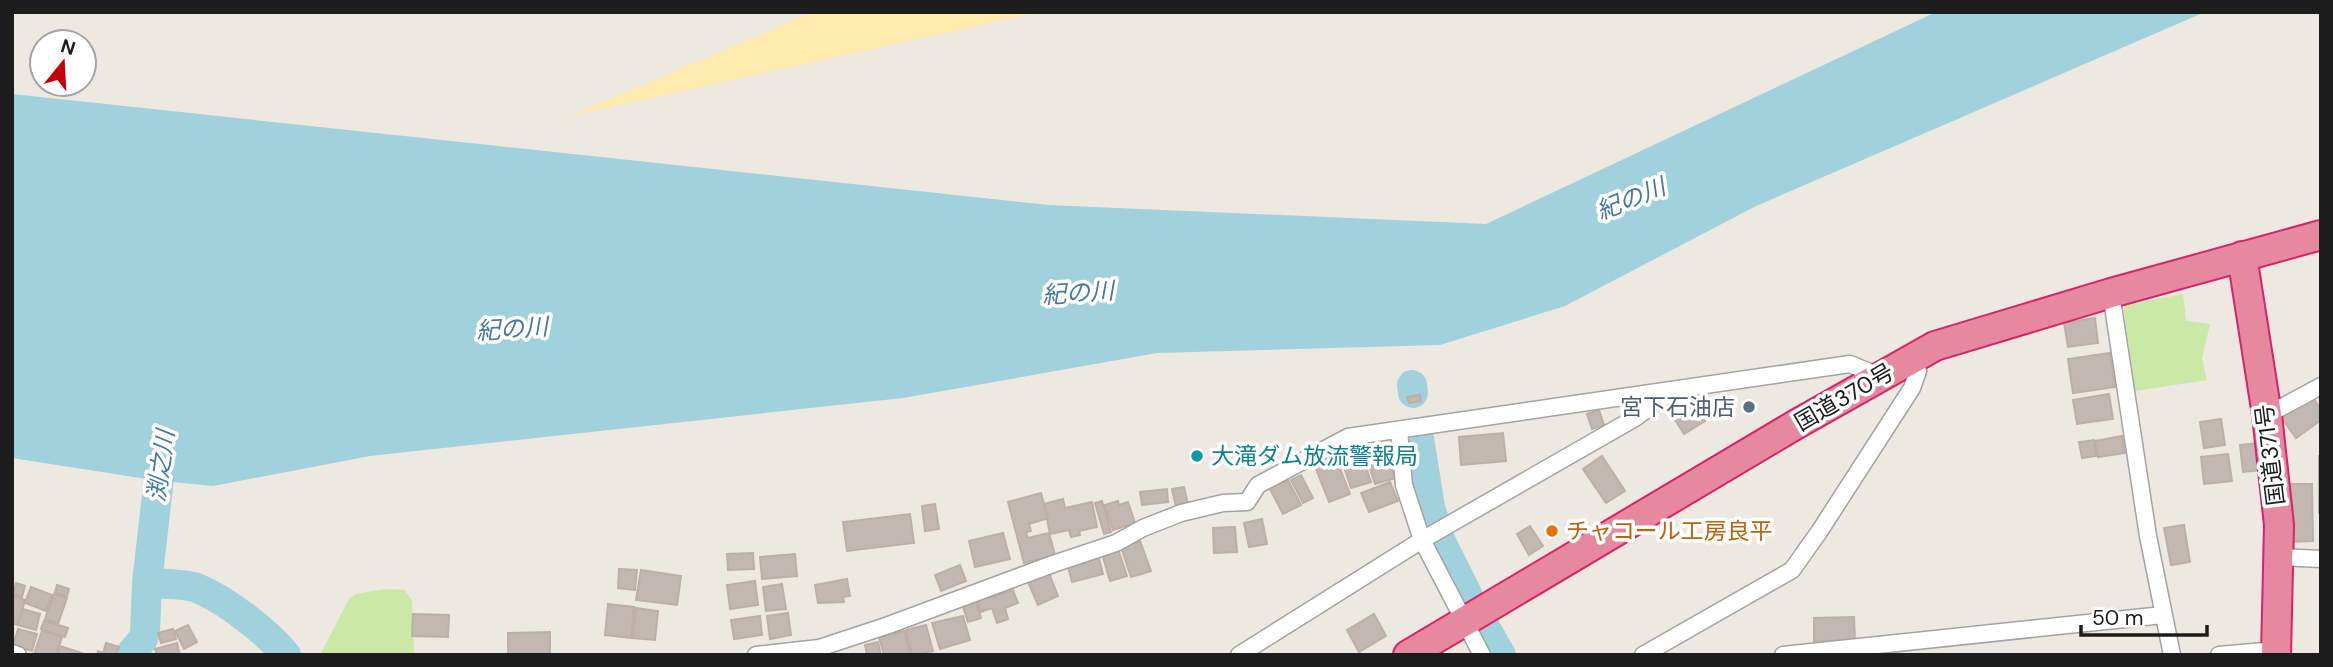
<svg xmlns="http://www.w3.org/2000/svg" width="2333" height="667" font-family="'DM Sans','Noto Sans JP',sans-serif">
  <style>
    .grass { fill: #cae8a6 }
    .sand { fill: #ffebad }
    .water { fill: #a1d1dc }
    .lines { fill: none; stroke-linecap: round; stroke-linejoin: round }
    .river { stroke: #a1d1dc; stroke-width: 30 }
    .building { fill: #c2b8b1; stroke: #bfaea4; stroke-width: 2 }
    .street-casing { stroke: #a3a3a3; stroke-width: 19 }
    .highway-casing { stroke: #d62369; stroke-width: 32 }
    .street { stroke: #fff; stroke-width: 16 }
    .highway { stroke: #e6889e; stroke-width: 28 }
    .service-dot { fill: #5c6f8a; stroke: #fff; stroke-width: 2.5 }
    .culture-dot { fill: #0f9aa8; stroke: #fff; stroke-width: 2.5 }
    .food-dot { fill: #e8710a; stroke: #fff; stroke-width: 2.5 }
    .labels { text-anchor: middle; stroke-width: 7; stroke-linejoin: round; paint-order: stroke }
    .street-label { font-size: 23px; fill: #1c1c1c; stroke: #fff }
    .service-label { font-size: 23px; fill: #4e5e75; stroke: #fff; text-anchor: end }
    .culture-label { font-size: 23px; fill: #0d838f; stroke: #fff; text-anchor: start }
    .food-label { font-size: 23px; fill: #c56008; stroke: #fff; text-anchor: start }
    .water-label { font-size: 24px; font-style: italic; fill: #4679a3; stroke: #fff }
  </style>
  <rect width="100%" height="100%" fill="#ede9e1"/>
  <path class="grass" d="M2183,294L2186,321L2210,324L2202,358L2207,380L2135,391L2124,310L2125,305Z
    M385,589L404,590L412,600L414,655H320L349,599L356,594Z"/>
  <path class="sand" d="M813,12H1039L570,116Z"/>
  <path class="water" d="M1936,12H2205L1756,206L1565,306L1440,345L1157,353L903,398L370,456L213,486L153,480L12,458V94L1049,205L1486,224Z"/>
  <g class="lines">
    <path class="river" d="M1412,385L1413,393
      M1419,438L1430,507L1440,540L1468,596
      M147,583C162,584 182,583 197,588C226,600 266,631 286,655
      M1486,629L1501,655
      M130,655L143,639L145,632L147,583L163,443"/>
  </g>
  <path class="building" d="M2095,318L2098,343L2068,347L2064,323Z
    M2110,353L2115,387L2073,393L2068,359Z
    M2109,394L2113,419L2077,424L2073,400Z
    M1420,395L1421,401L1409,403L1407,397Z
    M2311,395L2321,409V420L2296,438L2281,417Z
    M1691,400L1705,421L1684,434L1671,413Z
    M1599,410L1604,425L1592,429L1587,414Z
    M2221,419L2225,445L2204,448L2200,422Z
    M1503,433L1506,461L1461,465L1459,437Z
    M2122,436L2125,453L2098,457L2095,441Z
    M2094,440L2096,456L2082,458L2079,442Z
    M2260,443L2262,470L2243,472L2240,445Z
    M1385,447L1395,478L1375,484L1365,453Z
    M1360,449L1371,482L1351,488L1340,455Z
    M2228,454L2232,481L2204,484L2201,457Z
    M1602,456L1625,491L1606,503L1583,469Z
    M2319,456H2321V513H2319Z
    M1330,457L1334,466L1338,464L1350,494L1329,502L1314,464Z
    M1301,475L1313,498L1303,503L1291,480Z
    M1288,480L1301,505L1283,514L1270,489Z
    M1390,482L1398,501L1369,512L1361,493Z
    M2286,484H2312L2313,541L2288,542Z
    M1184,487L1188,504L1176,507L1172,489Z
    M1167,489L1168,502L1142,505L1140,492Z
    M1041,493L1048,518L1029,524L1031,531L1026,532L1028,538L1049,533L1055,555L1024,563L1008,502Z
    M1063,499L1065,508L1092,502L1097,527L1079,531L1080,535L1071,537L1069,530L1050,534L1044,504Z
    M1102,501L1111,532L1104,534L1095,503Z
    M1118,501L1119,505L1128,502L1135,523L1113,530L1105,505Z
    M935,504L939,529L925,531L922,506Z
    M910,514L914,543L847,551L843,522Z
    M1262,519L1267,544L1249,547L1244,523Z
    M2184,525L2190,562L2171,565L2164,528Z
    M1530,526L1543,546L1529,555L1517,534Z
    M1235,527L1237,552L1214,553L1213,528Z
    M1003,533L1010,559L975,567L969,541Z
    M1140,541L1151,571L1131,577L1121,547Z
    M1118,549L1127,576L1110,581L1102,554Z
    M753,553L754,569L728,570L727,554Z
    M795,554L797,576L762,579L760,557Z
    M1098,555L1103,574L1072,582L1067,563Z
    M960,565L966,581L941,591L935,575Z
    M619,569L637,570L635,590L618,588Z
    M641,570L681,576L677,605L636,600Z
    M1049,573L1058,596L1038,605L1028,582Z
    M847,579L850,596L843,597L844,602L818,603L815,585Z
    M755,581L758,605L730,609L727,585Z
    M16,583L25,586L22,597L13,594Z
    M782,584L786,609L766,611L763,587Z
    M57,585L69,589L67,596L55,592Z
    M31,587L52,595L46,611L25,603Z
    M1013,590L1018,603L1005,608L1008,619L997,623L992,608L981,612L977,597L989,593L990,598Z
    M54,594L67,598L58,624L45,619Z
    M12,596L25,600L18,625L12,623Z
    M976,600L981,618L968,622L962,604Z
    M608,604L634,607L631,638L605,635Z
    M636,608L658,611L655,640L633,638Z
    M23,609L40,614L36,630L18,625Z
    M788,613L791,635L770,639L767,616Z
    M413,614L449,615L448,637L412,636Z
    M1374,614L1386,636L1359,652L1347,630Z
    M760,616L762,635L734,639L731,620Z
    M963,616L970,640L940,649L932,623Z
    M1854,617L1855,640L1814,641V618Z
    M44,621L68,628L65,637L41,629Z
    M188,625L197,642L184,649L175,631Z
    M926,625L933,651L912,655L906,630Z
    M18,629L37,634L32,651L13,645Z
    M173,629L176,639L161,643L158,633Z
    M42,631L62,637L56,655L34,654Z
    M904,631L910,653L884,655L879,637Z
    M550,632V655H508V633Z
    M878,642L881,655H867L865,645Z
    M106,643L119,647L116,655H97L98,651L103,653Z
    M177,643L180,655H157L155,649Z
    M60,646L82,653L81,655H57Z"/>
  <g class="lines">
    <g class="street-casing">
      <path id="street" d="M2111,293L2148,536L2172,655
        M2267,415L2321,386
        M1399,431L1404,485L1422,540L1482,655
        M2280,557L2321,559
        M12,653L18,655
        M756,655L819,648L886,626L1053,564L1116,543L1143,528L1181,513L1223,503L1247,502L1258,485L1348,437L1850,364L1879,376
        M1239,655L1422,540L1635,418L1670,392
        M1643,655L1792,570L1819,532L1912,388L1918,371L1910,360
        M1783,655L2163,615
        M2219,655L2276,650"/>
    </g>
    <g class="highway-casing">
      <path id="highway" d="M2242,256L2267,415L2279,525L2276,655
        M1408,655L1795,425L1935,346L2111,293L2321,235"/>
    </g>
    <use href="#street" class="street"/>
    <use href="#highway" class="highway"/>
  </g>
  <circle class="service-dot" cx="1749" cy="407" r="7"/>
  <circle class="culture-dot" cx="1197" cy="456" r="7"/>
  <circle class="food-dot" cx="1552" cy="531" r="7"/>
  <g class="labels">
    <g class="street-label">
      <text transform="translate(1844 397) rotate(-30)" y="8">国道370号</text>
      <text transform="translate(2270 455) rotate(-97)" y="8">国道371号</text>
    </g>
    <g class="service-label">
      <text x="1735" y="415">宮下石油店</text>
    </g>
    <g class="culture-label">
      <text x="1211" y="464">大滝ダム放流警報局</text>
    </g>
    <g class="food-label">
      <text x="1566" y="539">チャコール工房良平</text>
    </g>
    <g class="water-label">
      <text transform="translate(1631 199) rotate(-22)" y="8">紀の川</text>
      <text transform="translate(1078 293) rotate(-4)" y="8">紀の川</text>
      <text transform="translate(512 329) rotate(-4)" y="8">紀の川</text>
      <text transform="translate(161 466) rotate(-82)" y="8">渕之川</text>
    </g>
  </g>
  <rect width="2333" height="667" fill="none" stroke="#1c1c1c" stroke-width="28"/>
  <g transform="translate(63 63) rotate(18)"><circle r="33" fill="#ffffff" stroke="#a4a4a4" stroke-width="2"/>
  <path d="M0-5L12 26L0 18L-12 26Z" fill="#c7000a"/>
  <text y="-10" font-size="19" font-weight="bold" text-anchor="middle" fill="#1c1c1c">N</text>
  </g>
  <path d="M2081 625v10h126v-10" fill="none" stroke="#1c1c1c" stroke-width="3.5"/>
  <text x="2092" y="625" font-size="21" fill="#1c1c1c" stroke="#ffffff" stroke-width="5" paint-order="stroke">50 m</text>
</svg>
